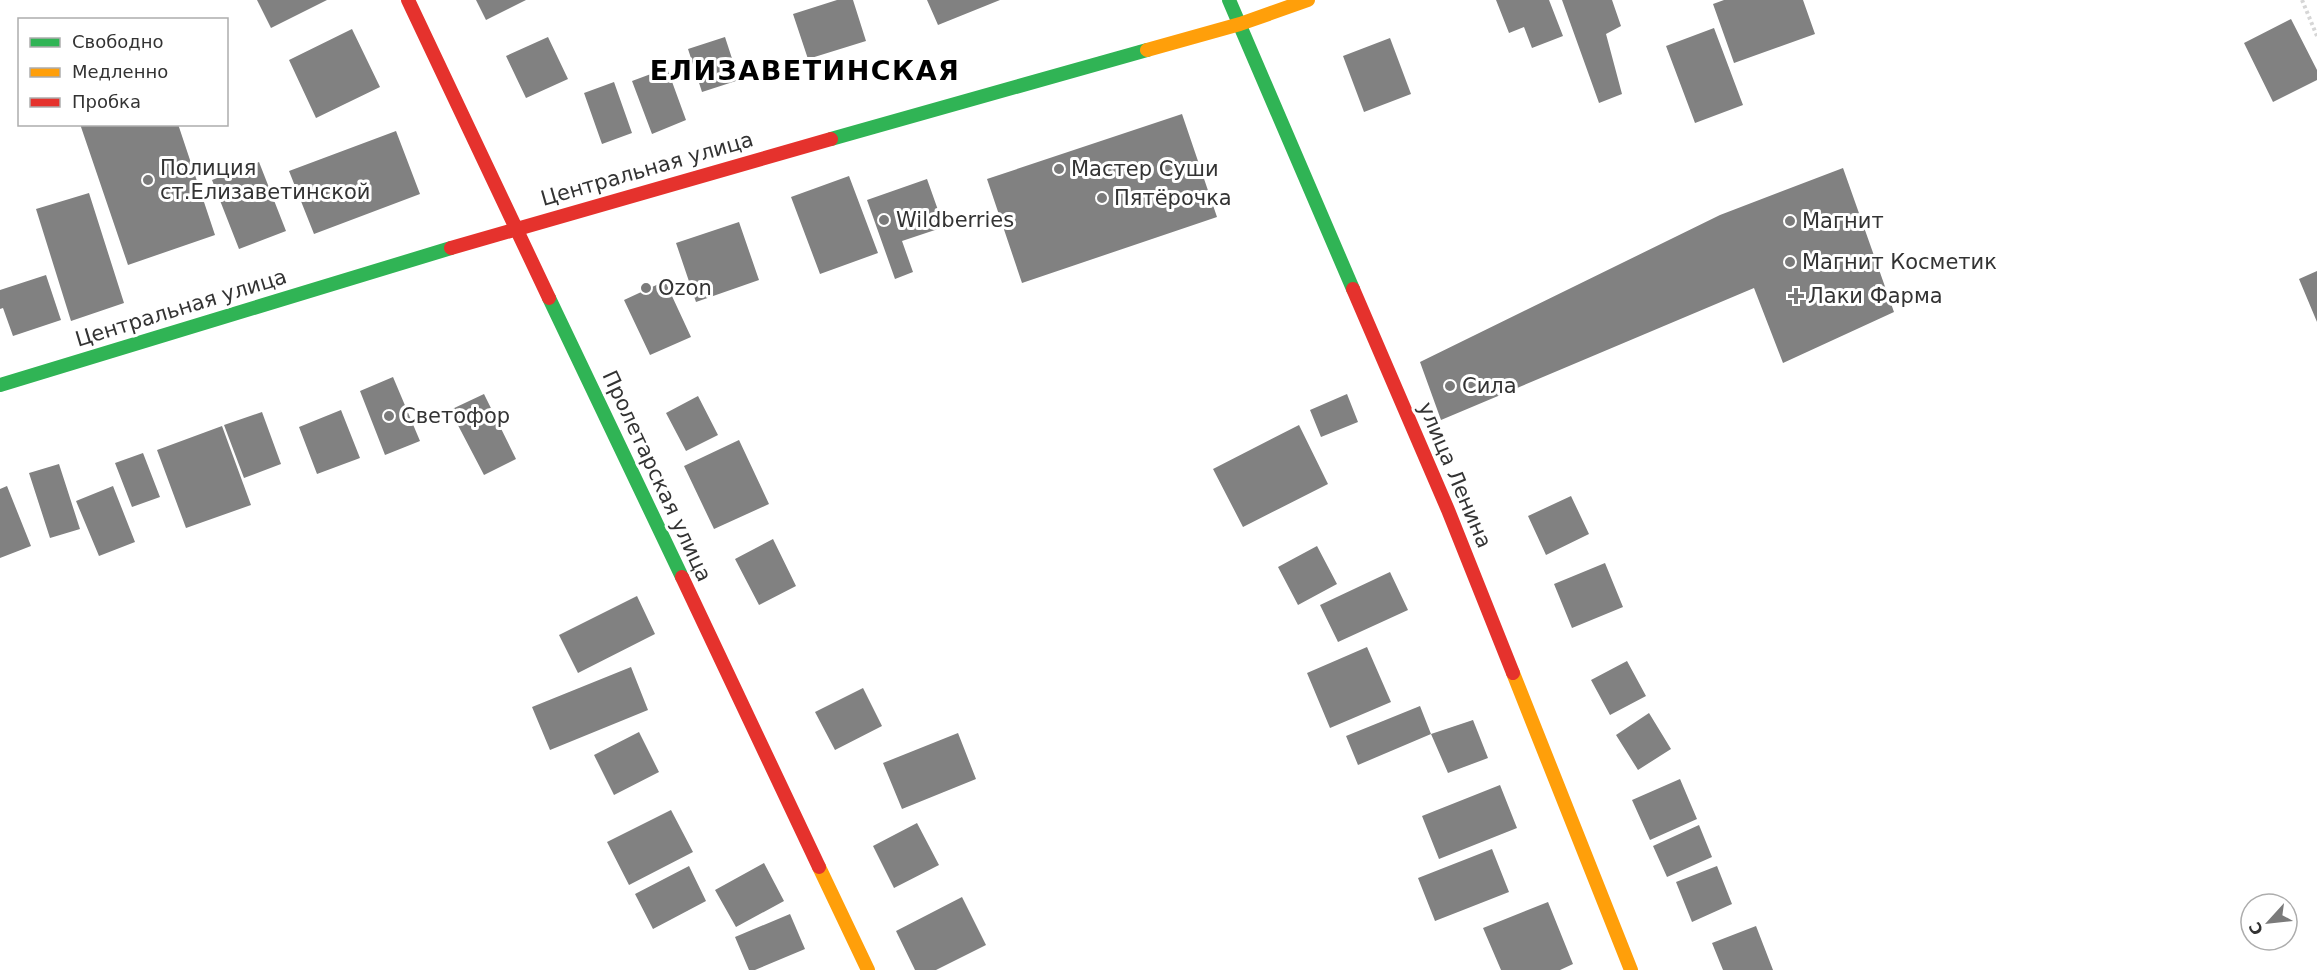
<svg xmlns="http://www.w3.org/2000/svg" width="2317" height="970" font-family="'DejaVu Sans',sans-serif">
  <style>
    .building { fill: #818181 }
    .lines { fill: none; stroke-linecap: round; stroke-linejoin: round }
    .path { stroke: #d6d6d6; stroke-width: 4; stroke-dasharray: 3 3; stroke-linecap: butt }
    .fast { stroke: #30b455; stroke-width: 14 }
    .slow { stroke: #ff9f0a; stroke-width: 14 }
    .jam { stroke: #e5322d; stroke-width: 14 }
    .poi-dot { fill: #7a7a7a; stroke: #fff; stroke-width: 2 }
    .labels { text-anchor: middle; stroke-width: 6; stroke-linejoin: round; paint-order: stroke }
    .poi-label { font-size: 21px; fill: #333; stroke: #fff; text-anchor: start }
    .street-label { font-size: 21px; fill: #333; stroke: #fff }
    .district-label { font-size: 27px; font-weight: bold; letter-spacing: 1.5px; fill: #000; stroke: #fff }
  </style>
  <rect width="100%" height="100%" fill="#fff"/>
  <path class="building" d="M257,0H327L271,28Z
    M476,0H526L486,20Z
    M837,0H853L866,41L808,59L793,14Z
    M927,0H1000L938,25Z
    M1496,0H1549L1563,36L1532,48L1524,27L1509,33Z
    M1562,0H1612L1621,26L1606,34L1622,94L1599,103Z
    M1724,0H1803L1815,34L1734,63L1713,4Z
    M2291,19L2317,70V80L2273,102L2244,43Z
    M1714,28L1743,105L1695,123L1666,46Z
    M352,29L380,87L316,118L289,60Z
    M548,37L568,79L526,98L506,56Z
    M725,37L739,80L702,92L688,49Z
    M1390,38L1411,94L1364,112L1343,56Z
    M667,68L686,120L652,134L632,81Z
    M614,82L632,133L602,144L584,93Z
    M1182,114L1217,217L1022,283L987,179Z
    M80,124H178L215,235L128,265Z
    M396,131L420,194L314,234L289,171Z
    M259,162L286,231L239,249L212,180Z
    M1843,168L1894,312L1783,363L1754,288L1441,420L1420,362L1720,215Z
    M849,176L878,253L820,274L791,197Z
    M927,179L944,227L902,241L913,272L895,279L867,200Z
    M89,193L124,303L71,321L36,209Z
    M739,222L759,280L696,302L676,243Z
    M2317,271V322L2299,279Z
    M46,275L61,320L13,336L3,308L0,309V290Z
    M665,281L691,337L650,355L624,300Z
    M393,377L420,441L385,455L360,391Z
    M484,394L516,459L484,475L450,410Z
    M1347,394L1358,422L1321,437L1310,410Z
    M698,396L718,435L686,451L666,413Z
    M341,410L360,458L317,474L299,427Z
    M262,412L281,464L244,478L224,425Z
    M1299,425L1328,484L1243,527L1213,469Z
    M222,426L251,505L186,528L157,450Z
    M739,440L769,504L714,529L684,466Z
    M143,453L160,497L132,507L115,463Z
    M59,464L80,529L50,538L29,473Z
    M7,486L31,546L0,558V489Z
    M113,486L135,542L99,556L76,501Z
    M1571,496L1589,534L1546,555L1528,516Z
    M773,539L796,586L759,605L735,559Z
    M1317,546L1337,584L1298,605L1278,567Z
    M1605,563L1623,607L1572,628L1554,584Z
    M1390,572L1408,610L1338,642L1320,605Z
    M637,596L655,634L578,673L559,635Z
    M1367,647L1391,702L1330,728L1307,673Z
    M1627,661L1646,696L1610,715L1591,680Z
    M631,667L648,710L550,750L532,707Z
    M863,688L882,726L835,750L815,712Z
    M1420,706L1431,734L1358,765L1346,736Z
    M1649,713L1671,749L1638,770L1616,735Z
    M1473,720L1488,758L1448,773L1431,734Z
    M639,732L659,772L614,795L594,755Z
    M958,733L976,779L902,809L883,763Z
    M1680,779L1697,819L1650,840L1632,800Z
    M1500,785L1517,828L1439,859L1422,816Z
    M671,810L693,852L629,885L607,842Z
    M917,823L939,865L894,888L873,846Z
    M1699,825L1712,857L1667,877L1653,846Z
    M1492,849L1509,892L1435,921L1418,878Z
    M764,863L784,901L736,927L715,890Z
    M689,866L706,901L653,929L635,894Z
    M1717,866L1732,904L1692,922L1676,882Z
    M962,897L986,945L936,970H915L896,931Z
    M1548,902L1573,964L1560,970H1501L1483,928Z
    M790,914L805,949L755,970H749L735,937Z
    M1756,926L1773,970H1723L1712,943Z"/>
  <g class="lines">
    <path class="path" d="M2302,0L2317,36"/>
    <path class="fast" d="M1229,0L1353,289
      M831,139L1147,50
      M549,298L682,577
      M0,385L451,248"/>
    <path class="slow" d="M1147,50L1240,24L1308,0
      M1513,673L1631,970
      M819,867L868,970"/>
    <path class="jam" d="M408,0L549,298
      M451,248L831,139
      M1353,289L1448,510L1513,673
      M682,577L819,867"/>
  </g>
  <g class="poi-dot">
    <circle cx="1059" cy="169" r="6"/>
    <circle cx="148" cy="180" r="6"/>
    <circle cx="1102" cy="198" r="6"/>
    <circle cx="884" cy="220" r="6"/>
    <circle cx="1790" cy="221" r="6"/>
    <circle cx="1790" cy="262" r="6"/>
    <circle cx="646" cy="288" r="6"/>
    <path d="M1793 287h6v6h6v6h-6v6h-6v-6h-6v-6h6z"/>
    <circle cx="1450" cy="386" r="6"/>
    <circle cx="389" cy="416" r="6"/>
  </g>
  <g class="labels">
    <g class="poi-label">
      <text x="160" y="175">Полиция<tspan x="160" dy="24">ст.Елизаветинской</tspan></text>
      <text x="1071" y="176">Мастер Суши</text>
      <text x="1114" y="205">Пятёрочка</text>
      <text x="896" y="227">Wildberries</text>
      <text x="1802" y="228">Магнит</text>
      <text x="1802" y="269">Магнит Косметик</text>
      <text x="658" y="295">Ozon</text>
      <text x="1808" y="303">Лаки Фарма</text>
      <text x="1462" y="393">Сила</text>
      <text x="401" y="423">Светофор</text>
    </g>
    <g class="street-label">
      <text transform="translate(647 169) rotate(-16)" y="7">Центральная улица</text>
      <text transform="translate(181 308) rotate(-17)" y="7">Центральная улица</text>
      <text transform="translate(1455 475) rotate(67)" y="7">улица Ленина</text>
      <text transform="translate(657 476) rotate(65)" y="7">Пролетарская улица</text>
    </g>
    <g class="district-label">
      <text x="805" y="80">ЕЛИЗАВЕТИНСКАЯ</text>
    </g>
  </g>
  <rect x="18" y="18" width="210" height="108" fill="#ffffff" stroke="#adadad" stroke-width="1.5"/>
  <rect x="30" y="38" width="30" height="9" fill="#30b455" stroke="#adadad" stroke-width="1.5"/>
  <text x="72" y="48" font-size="18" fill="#333333">Свободно</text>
  <rect x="30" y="68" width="30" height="9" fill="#ff9f0a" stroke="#adadad" stroke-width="1.5"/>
  <text x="72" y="78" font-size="18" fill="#333333">Медленно</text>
  <rect x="30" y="98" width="30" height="9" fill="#e5322d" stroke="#adadad" stroke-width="1.5"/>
  <text x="72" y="108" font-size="18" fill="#333333">Пробка</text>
  <g transform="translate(2269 922) rotate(243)"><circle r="28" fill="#ffffff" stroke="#adadad" stroke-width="1.5"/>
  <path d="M0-4.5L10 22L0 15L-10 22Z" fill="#7a7a7a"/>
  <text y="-9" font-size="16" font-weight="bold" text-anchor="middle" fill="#333333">С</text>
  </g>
</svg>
